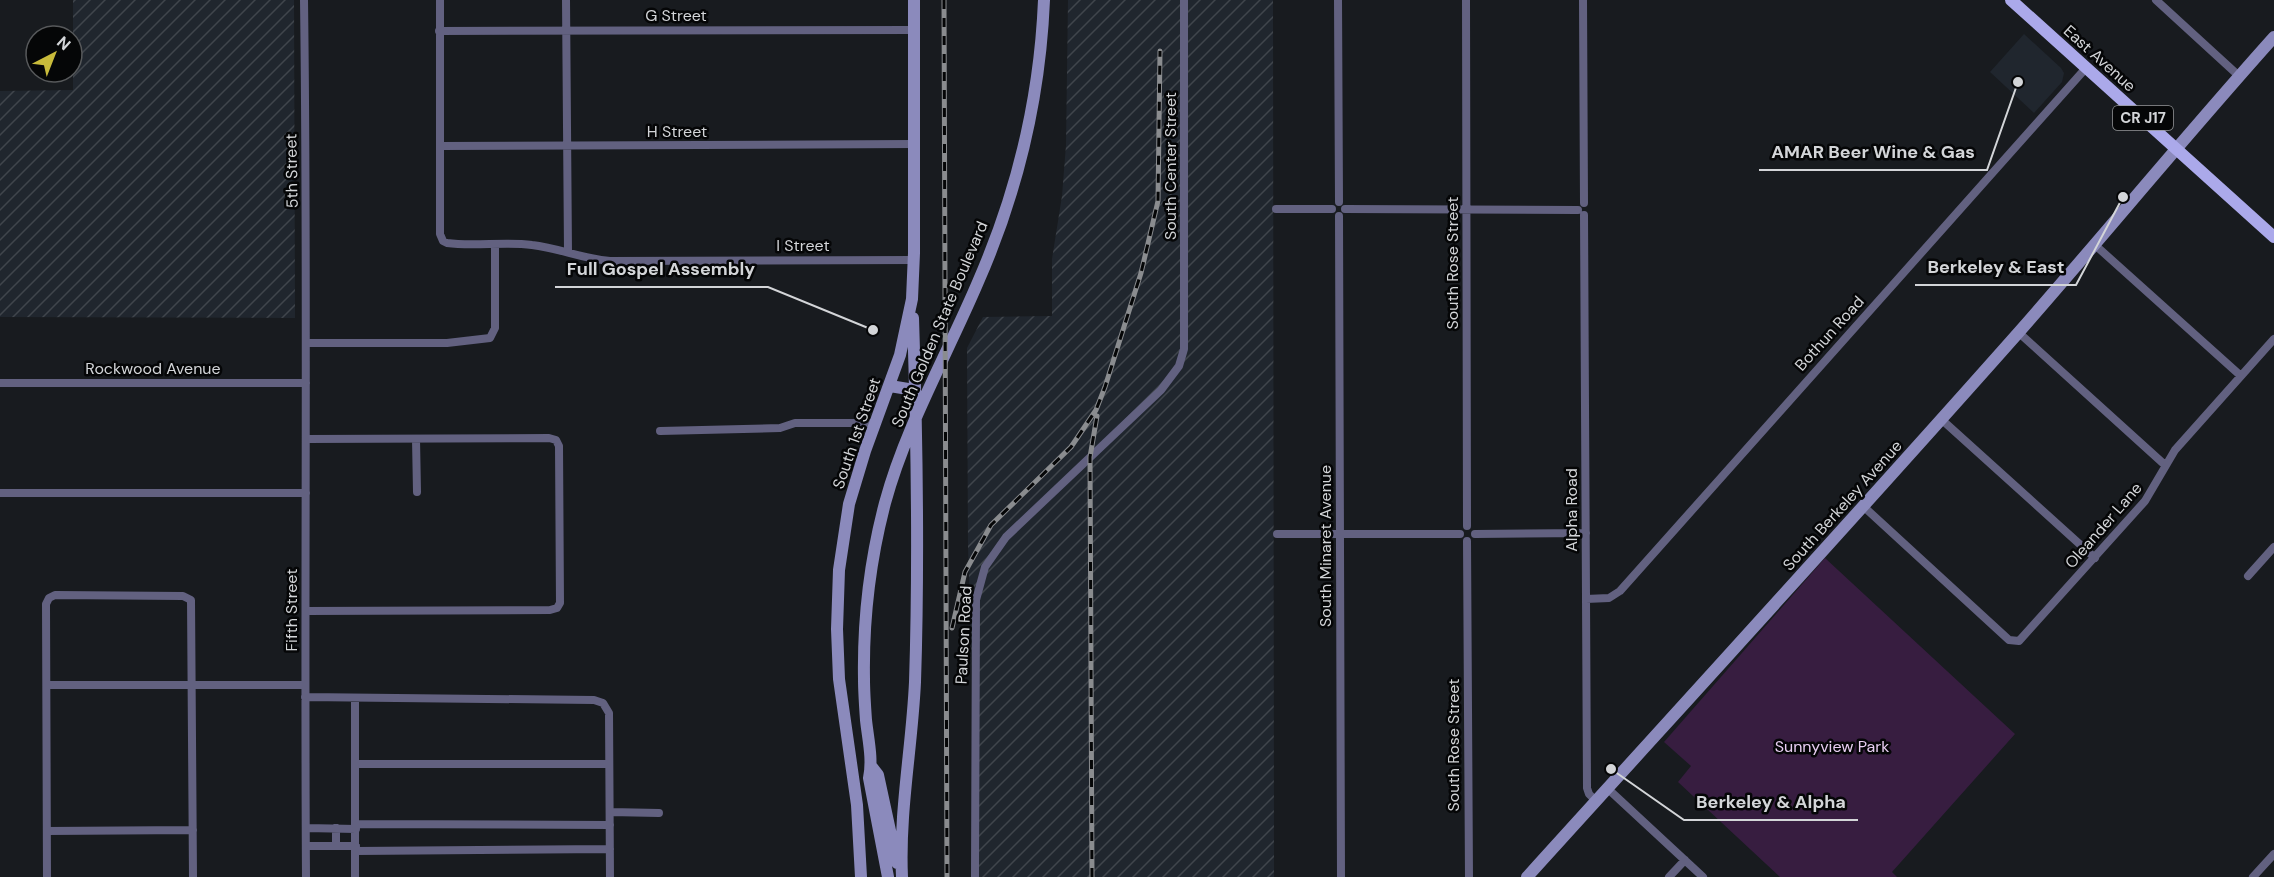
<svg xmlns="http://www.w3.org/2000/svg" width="2274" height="877" font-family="'DM Sans',sans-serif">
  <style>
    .built { fill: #20262e }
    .industrial { fill: url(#industrial-furrows) }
    .green { fill: #371d40 }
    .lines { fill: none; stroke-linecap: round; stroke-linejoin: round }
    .street { stroke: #626180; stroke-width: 8 }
    .secondary { stroke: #8b8abc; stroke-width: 12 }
    .primary { stroke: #aba9ea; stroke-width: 12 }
    .rail-casing { stroke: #8a8c8f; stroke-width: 5 }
    .rail { stroke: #050607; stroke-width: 3; stroke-dasharray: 9; stroke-linecap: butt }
    .labels { text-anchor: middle; stroke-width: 5; stroke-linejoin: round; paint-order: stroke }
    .shield { fill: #050607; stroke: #959799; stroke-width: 1.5 }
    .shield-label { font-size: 15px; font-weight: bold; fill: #d3d5d8 }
    .street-label { font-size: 16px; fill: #d3d5d8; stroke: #050607 }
    .park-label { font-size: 16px; fill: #e9cff3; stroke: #050607 }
    .leader { fill: none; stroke: #d3d5d8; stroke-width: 2 }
    .callout-dot { fill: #d3d5d8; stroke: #050607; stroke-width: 2 }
    .callout-label { font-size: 18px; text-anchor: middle; font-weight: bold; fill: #d3d5d8; stroke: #050607; stroke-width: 5; stroke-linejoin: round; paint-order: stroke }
  </style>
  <defs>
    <pattern id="industrial-furrows" width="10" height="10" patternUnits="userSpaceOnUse" patternTransform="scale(1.5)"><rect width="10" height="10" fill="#20262e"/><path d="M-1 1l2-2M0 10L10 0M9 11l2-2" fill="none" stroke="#40454c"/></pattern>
  </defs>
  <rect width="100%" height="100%" fill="#181b1f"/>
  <path class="built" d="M2024,34L2061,68L2064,73L2062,82L2034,113L1990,72Z"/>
  <path class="industrial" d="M73,0H294L295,318L0,317V91L73,90Z
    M1068,0H1273L1274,877H979L968,547L967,348L983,317L1052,316V259L1062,196L1066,145Z"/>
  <path class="green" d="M1825,558L2015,734L1892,872L1897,877H1780L1678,782L1691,766L1664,742Z"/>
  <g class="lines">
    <path class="street" d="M304,0C308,292 304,585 306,877
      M440,0V234L443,241L447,243C475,247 504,241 532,245C559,248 583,259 610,261L914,260
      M566,0L568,252
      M1338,0L1339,202
      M1466,0L1467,526
      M1583,0L1584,203
      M2156,0L2239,76
      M439,31L913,30
      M440,146L914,144
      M1276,209H1332
      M1345,209L1578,210
      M1584,215L1587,788L1589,794L1596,801
      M1339,216L1341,877
      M2095,245L2241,376
      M2018,332L2165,465
      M307,343H447L490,338L495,328V244
      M0,383H306
      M1941,419L2095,558
      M660,431L780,428L795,423H876
      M416,439L417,492
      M0,493H306
      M1863,506L2009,640L2019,641L2145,501L2175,450L2274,339
      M1277,534H1460
      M1475,534L1586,533
      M1467,541L1469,877
      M2248,576L2274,547
      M1586,599L1609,598L1620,591L2086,68
      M306,611L550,610L557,608L560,603L559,446L556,440L549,438L306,439
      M47,685H305
      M305,697L594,700L603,703L609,713L610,877
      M355,698V877
      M356,764H609
      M1607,788L1703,877
      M610,812L659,813
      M356,824L610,825
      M306,828L356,829
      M336,828V846
      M47,831L193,830
      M306,846H356
      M356,851L610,849
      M47,877L46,604L49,598L55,595L183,596L191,600L193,877
      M975,877L976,600L985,567L1006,537L1161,390L1179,366L1184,349V0
      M1669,877L1685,860
      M2253,877L2274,854"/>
    <path class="secondary" d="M890,386L908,389L915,398
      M871,766L878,775L897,863
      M861,877L857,805L839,679L837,629L839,570L849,504L865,451L900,355L912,299L914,253V0
      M888,877L869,778C873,759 868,739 866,720C865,706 864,692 864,679C863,620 870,560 885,503C906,426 947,355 978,282C1017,193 1040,97 1044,0
      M902,877C899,812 912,747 915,682C919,561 917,439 913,318
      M1527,877C1691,696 1857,515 2019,332C2105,234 2187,134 2274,37"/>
    <path class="primary" d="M2011,0L2274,237"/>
    <g class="rail-casing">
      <path id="rail" d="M944,0L947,877
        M952,628L965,572L991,525L1071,447L1096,410L1105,387L1141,273L1158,201L1160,51
        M1092,877L1090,457L1097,416"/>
    </g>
    <use href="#rail" class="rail"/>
  </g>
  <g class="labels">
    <rect class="shield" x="2113" y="106" width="60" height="24" rx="4.5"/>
    <g class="shield-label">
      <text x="2143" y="123">CR J17</text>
    </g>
    <g class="street-label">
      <text x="676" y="21">G Street</text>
      <text transform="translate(2100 58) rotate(42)" y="6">East Avenue</text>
      <text x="677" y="137">H Street</text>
      <text transform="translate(1170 166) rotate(-90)" y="6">South Center Street</text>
      <text transform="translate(291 171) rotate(-91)" y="6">5th Street</text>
      <text x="803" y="251">I Street</text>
      <text transform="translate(1452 263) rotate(-90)" y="6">South Rose Street</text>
      <text transform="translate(939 324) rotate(-67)" y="6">South Golden State Boulevard</text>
      <text transform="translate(1829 333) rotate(-48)" y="6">Bothun Road</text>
      <text x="153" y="374">Rockwood Avenue</text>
      <text transform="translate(856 433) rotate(-71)" y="6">South 1st Street</text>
      <text transform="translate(1842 505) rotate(-48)" y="6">South Berkeley Avenue</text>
      <text transform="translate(1571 510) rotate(-90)" y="6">Alpha Road</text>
      <text transform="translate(2103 525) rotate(-49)" y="6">Oleander Lane</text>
      <text transform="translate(1325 546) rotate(-90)" y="6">South Minaret Avenue</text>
      <text transform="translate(291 610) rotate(-90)" y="6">Fifth Street</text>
      <text transform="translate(963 635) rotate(-87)" y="6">Paulson Road</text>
      <text transform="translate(1453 745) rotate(-90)" y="6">South Rose Street</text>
    </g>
    <g class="park-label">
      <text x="1832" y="752">Sunnyview Park</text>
    </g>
  </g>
  <path class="leader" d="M2018 82L1987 170H1759M2123 197L2076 285H1915M873 330L768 287H555M1611 769L1684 820H1858"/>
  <g class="callout-dot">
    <circle cx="2018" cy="82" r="6"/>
    <circle cx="2123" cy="197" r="6"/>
    <circle cx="873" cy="330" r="6"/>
    <circle cx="1611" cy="769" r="6"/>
  </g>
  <g class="callout-label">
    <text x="1873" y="158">AMAR Beer Wine &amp; Gas</text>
    <text x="1996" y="273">Berkeley &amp; East</text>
    <text x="661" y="275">Full Gospel Assembly</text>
    <text x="1771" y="808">Berkeley &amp; Alpha</text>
  </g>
  <g transform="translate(54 54) rotate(42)"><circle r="28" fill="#050607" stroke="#57595b" stroke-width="1.5"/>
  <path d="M0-4.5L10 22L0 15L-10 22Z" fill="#c8bb3b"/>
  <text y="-9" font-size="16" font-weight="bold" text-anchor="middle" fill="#d3d5d8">N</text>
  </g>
</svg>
